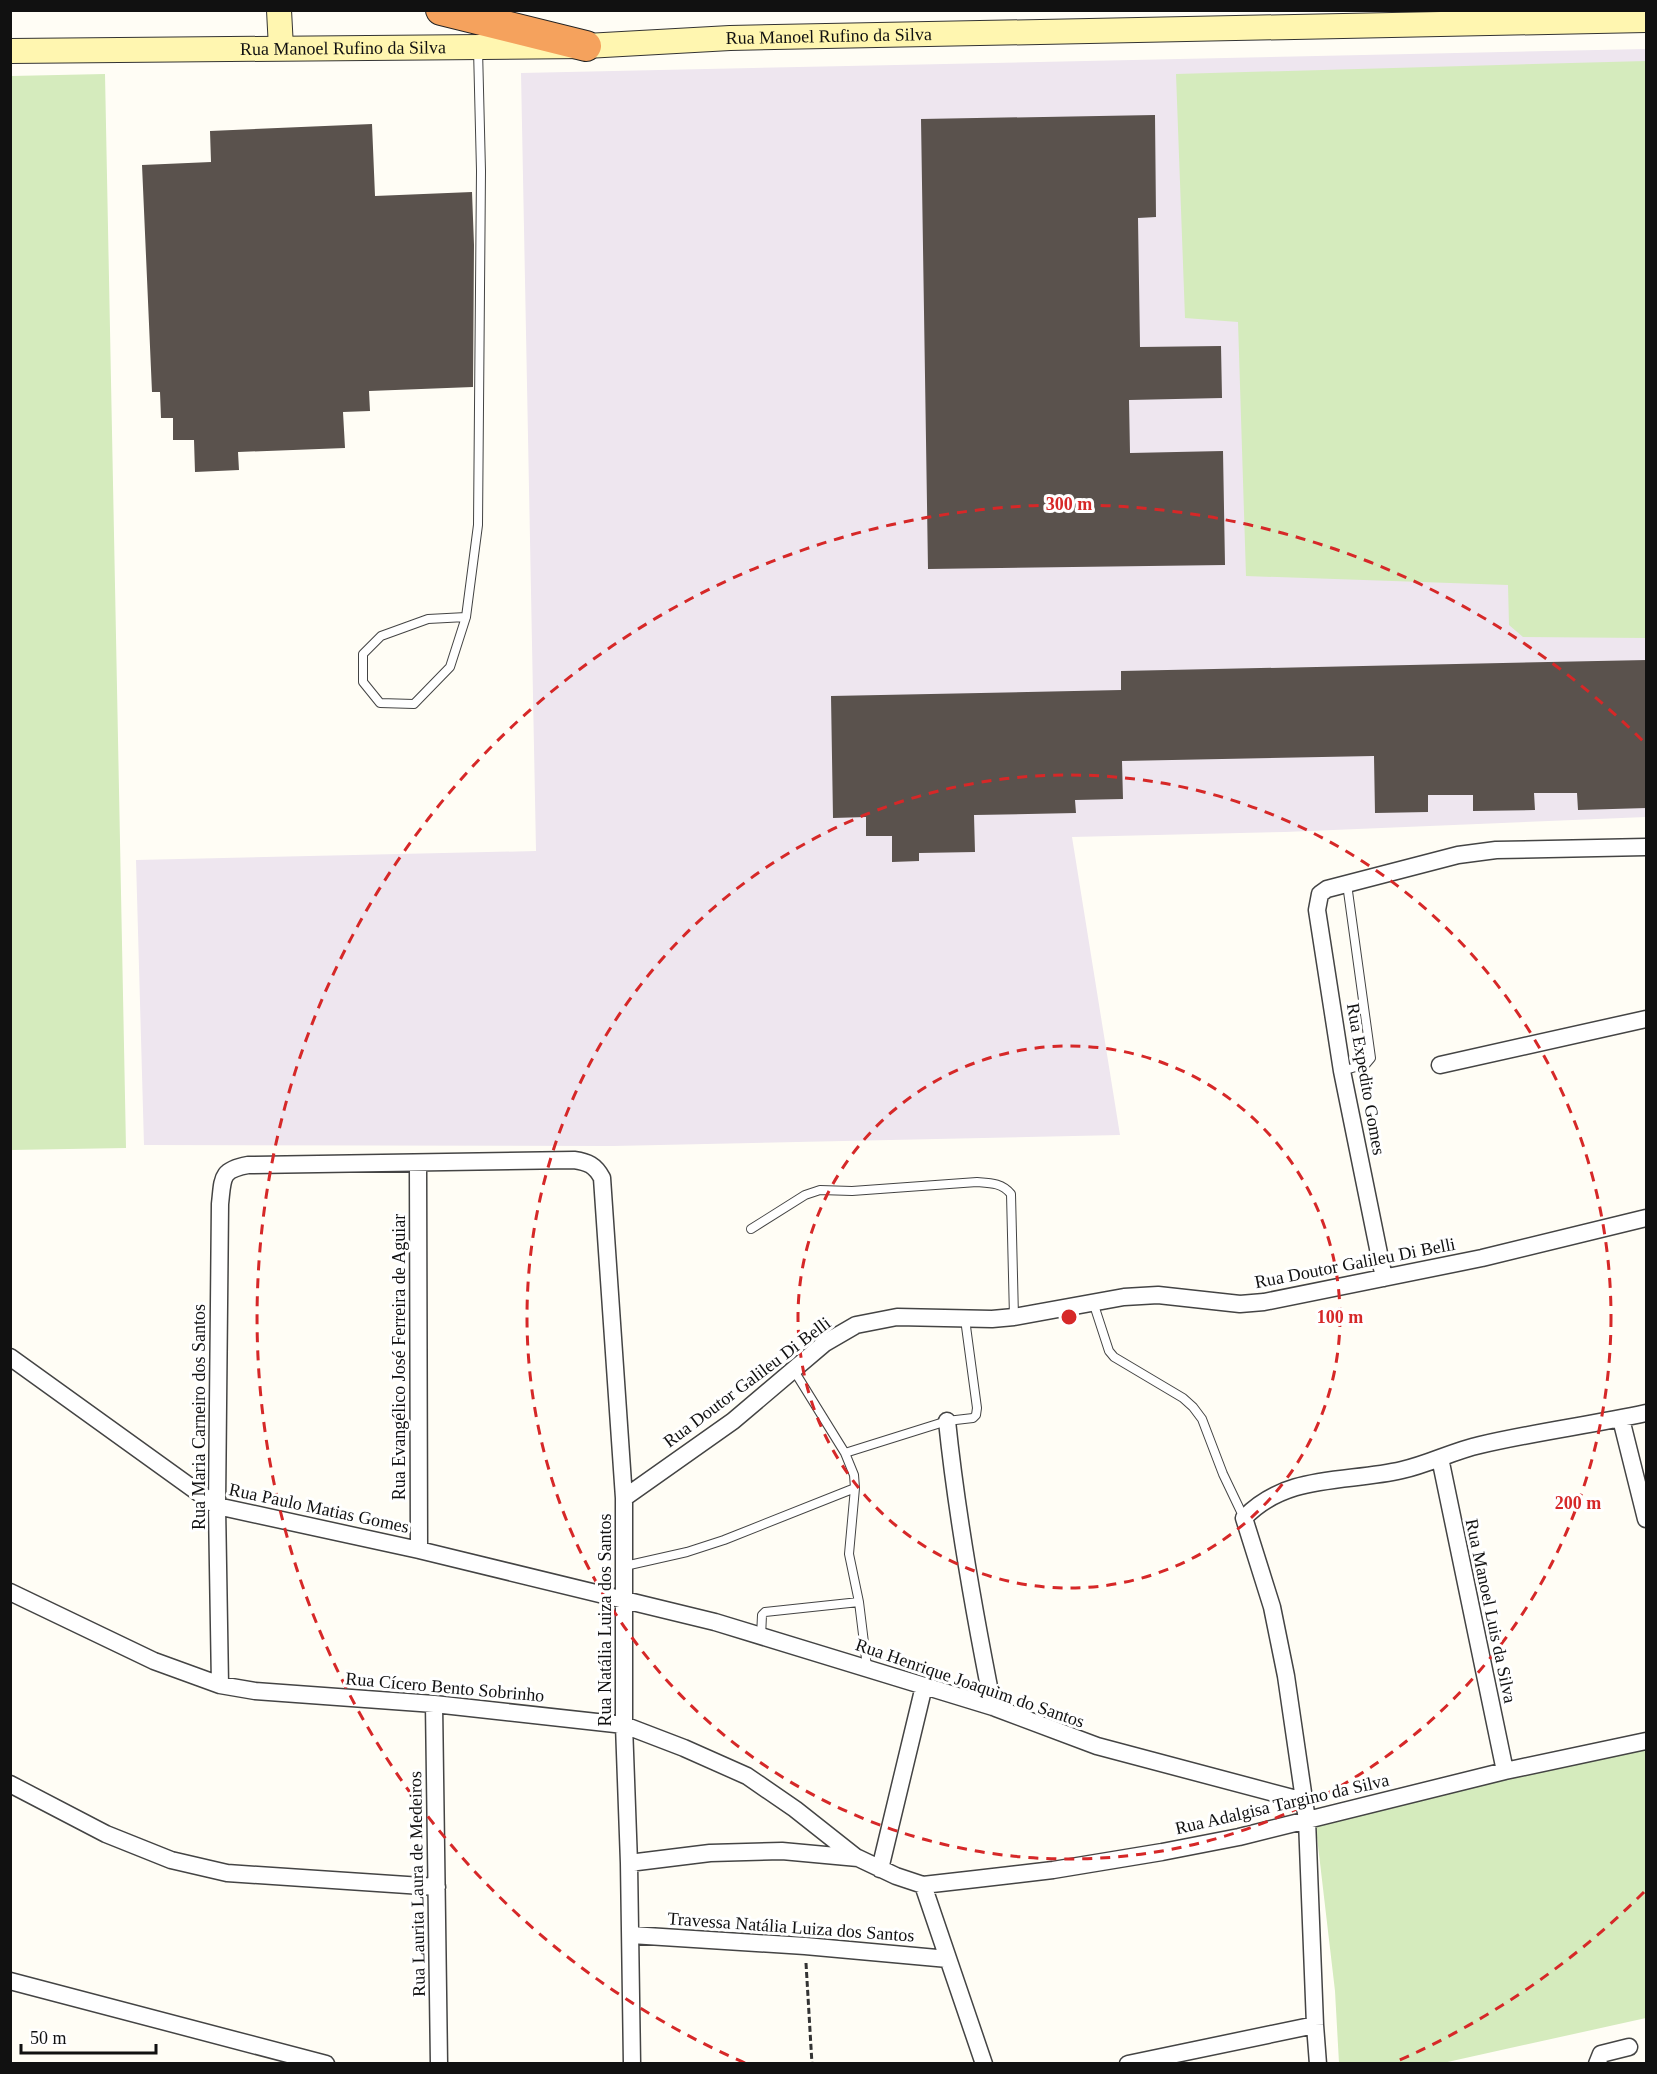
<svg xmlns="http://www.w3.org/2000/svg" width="1657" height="2074" font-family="Georgia,serif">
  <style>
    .industrial { fill: #eee6ef }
    .green { fill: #d5ebbd }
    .building { fill: #5a524d }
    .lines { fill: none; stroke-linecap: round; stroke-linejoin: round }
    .lane-casing { stroke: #444; stroke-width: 10 }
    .street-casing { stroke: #444; stroke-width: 19 }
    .secondary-casing { stroke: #333; stroke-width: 26 }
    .highway-casing { stroke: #222; stroke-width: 32 }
    .path { stroke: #333; stroke-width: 3; stroke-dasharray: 6 3; stroke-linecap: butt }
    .lane { stroke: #fff; stroke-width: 8 }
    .street { stroke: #fff; stroke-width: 16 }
    .secondary { stroke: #fff6b0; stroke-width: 24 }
    .highway { stroke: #f5a25d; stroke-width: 30 }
    .ring { fill: none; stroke: #d62828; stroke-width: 3; stroke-dasharray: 10 8 }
    .labels { text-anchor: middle; stroke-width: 6; stroke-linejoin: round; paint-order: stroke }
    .street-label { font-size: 18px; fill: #111; stroke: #fff }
    .centre { fill: #d62828; stroke: #fff; stroke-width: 3 }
    .ring-label { font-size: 18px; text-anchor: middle; font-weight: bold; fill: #d62828; stroke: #fff; stroke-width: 6; stroke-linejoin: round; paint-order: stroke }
  </style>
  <rect width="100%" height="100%" fill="#fffdf5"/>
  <path class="industrial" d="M1646,49V817L1285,832L1072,837L1120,1135L613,1146L144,1145L136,860L536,851L521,73Z"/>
  <path class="green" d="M1646,61V638L1523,637L1509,625L1508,585L1246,576L1238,322L1185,318L1176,74Z
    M105,74L126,1148L11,1150V76Z
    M1646,1745V2018L1443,2063H1339L1335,1991L1315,1820Z"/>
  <path class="building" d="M1155,115L1156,217L1138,218L1140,347L1221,346L1222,398L1129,400L1130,453L1223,451L1225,565L928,569L921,119Z
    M372,124L375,196L472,192L474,245L473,387L369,391L370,411L343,412L345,448L238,452L239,470L195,472L194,440H173V418H161L160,392H152L142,165L211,162L210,131Z
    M1647,660V808L1578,810L1577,793H1534L1535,810L1473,811V795H1428V812L1375,813L1374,756L1122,761L1123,799L1075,800L1076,813L974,815L975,852L919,853V861L892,862V836H866V817L833,818L831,696L1121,690V671Z"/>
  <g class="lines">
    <g class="lane-casing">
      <path id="lane" d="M466,617L428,619L381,636L363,654V682L380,703L414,704L450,667L466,617L478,525L481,171L478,49
        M1342,1071L1366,1064L1371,1058L1347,884
        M751,1229L805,1195L820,1190L852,1191L977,1182C991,1183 1002,1183 1011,1194L1014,1317
        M1093,1302L1109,1351L1114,1357L1183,1398L1193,1407L1202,1419L1223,1474L1244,1518
        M793,1369L845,1453
        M625,1566L687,1552L724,1540L855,1488
        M859,1602L849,1554L855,1488L854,1475L845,1453L947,1421L973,1418L976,1415L977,1408L965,1319
        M761,1637L762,1615L765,1612L859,1602L867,1667"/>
    </g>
    <g class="street-casing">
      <path id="street" d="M1440,1065L1646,1019
        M418,1163L419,1550
        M1384,1278L1342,1071L1317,910L1320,894L1327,889L1458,855L1496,850L1646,847
        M10,1357L217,1506L419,1550L715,1622L993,1707L1097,1746L1304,1801
        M1621,1419L1646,1519
        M947,1421C957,1518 974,1612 993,1707
        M1440,1458L1505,1771
        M624,1498L733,1421L825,1343L856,1325L897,1317L992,1319L1014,1317L1124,1297L1158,1295L1240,1304L1264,1302L1482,1258L1646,1218
        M10,1592L154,1661L220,1685L255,1691L434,1704L624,1725L684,1748L747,1776L795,1809L857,1858
        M220,1685L217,1506L220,1204C223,1178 220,1170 248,1165L574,1160C588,1162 595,1165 602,1178L624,1498V1725L629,1863L632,2064
        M434,1704L439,2064
        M10,1784L106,1834L171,1860L227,1873L437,1887
        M629,1863L710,1853L782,1851L858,1858L896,1876L923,1885L976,1879L1053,1870L1162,1852L1239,1837L1505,1771L1646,1741
        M880,1869L924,1686
        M923,1885L984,2064
        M631,1935L805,1946L948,1959
        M10,1981L326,2064
        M1128,2064L1315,2025
        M1318,2064L1315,2025L1307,1820L1286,1676L1272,1607L1244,1518C1287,1473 1347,1483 1402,1470C1429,1464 1453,1451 1480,1445C1535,1432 1591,1425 1646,1413
        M1597,2064L1601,2054L1629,2047"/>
    </g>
    <g class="secondary-casing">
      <g id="secondary">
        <path d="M279,10L281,48"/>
        <path id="s1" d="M10,51L586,46L730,38L1646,20"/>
      </g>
    </g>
    <g class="highway-casing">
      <path id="highway" d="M441,10L586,46"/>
    </g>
    <path class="path" d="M806,1963L812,2064"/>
    <use href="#lane" class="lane"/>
    <use href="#street" class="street"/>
    <use href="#secondary" class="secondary"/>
    <use href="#highway" class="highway"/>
  </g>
  <g class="ring">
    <circle cx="1069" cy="1317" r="271"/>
    <circle cx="1069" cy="1317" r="542"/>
    <path d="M1644 1892A813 813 0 0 1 1393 2063M745 2063A813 813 0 1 1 1644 742"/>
  </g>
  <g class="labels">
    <g class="street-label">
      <text dy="6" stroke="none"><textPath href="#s1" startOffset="819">Rua Manoel Rufino da Silva</textPath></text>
      <text dy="6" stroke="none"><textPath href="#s1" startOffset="333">Rua Manoel Rufino da Silva</textPath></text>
      <text transform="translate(1366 1079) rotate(80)" y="6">Rua Expedito Gomes</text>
      <text transform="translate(1355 1263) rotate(-11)" y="6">Rua Doutor Galileu Di Belli</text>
      <text transform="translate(399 1357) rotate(-90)" y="6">Rua Evangélico José Ferreira de Aguiar</text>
      <text transform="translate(747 1382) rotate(-37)" y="6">Rua Doutor Galileu Di Belli</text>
      <text transform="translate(199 1417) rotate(-90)" y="6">Rua Maria Carneiro dos Santos</text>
      <text transform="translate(319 1508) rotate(12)" y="6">Rua Paulo Matias Gomes</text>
      <text transform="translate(1491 1611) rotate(78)" y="6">Rua Manoel Luis da Silva</text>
      <text transform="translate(605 1620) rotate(-90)" y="6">Rua Natália Luiza dos Santos</text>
      <text transform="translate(970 1683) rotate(19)" y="6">Rua Henrique Joaquim do Santos</text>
      <text transform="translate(445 1687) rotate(5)" y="6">Rua Cícero Bento Sobrinho</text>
      <text transform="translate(1282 1804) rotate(-13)" y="6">Rua Adalgisa Targino da Silva</text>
      <text transform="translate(417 1884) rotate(-91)" y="6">Rua Laurita Laura de Medeiros</text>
      <text transform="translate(791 1927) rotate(4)" y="6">Travessa Natália Luiza dos Santos</text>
    </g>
  </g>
  <circle cx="1069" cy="1317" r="9" class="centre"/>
  <g class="ring-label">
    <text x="1069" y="510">300 m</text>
    <text x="1340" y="1323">100 m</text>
    <text x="1578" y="1509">200 m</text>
  </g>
  <rect width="1657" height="2074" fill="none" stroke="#111111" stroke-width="24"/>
  <path d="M21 2044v9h135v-9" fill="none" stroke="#111111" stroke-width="3"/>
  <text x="30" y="2044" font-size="18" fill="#111111" stroke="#ffffff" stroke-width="4.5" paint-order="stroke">50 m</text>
</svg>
